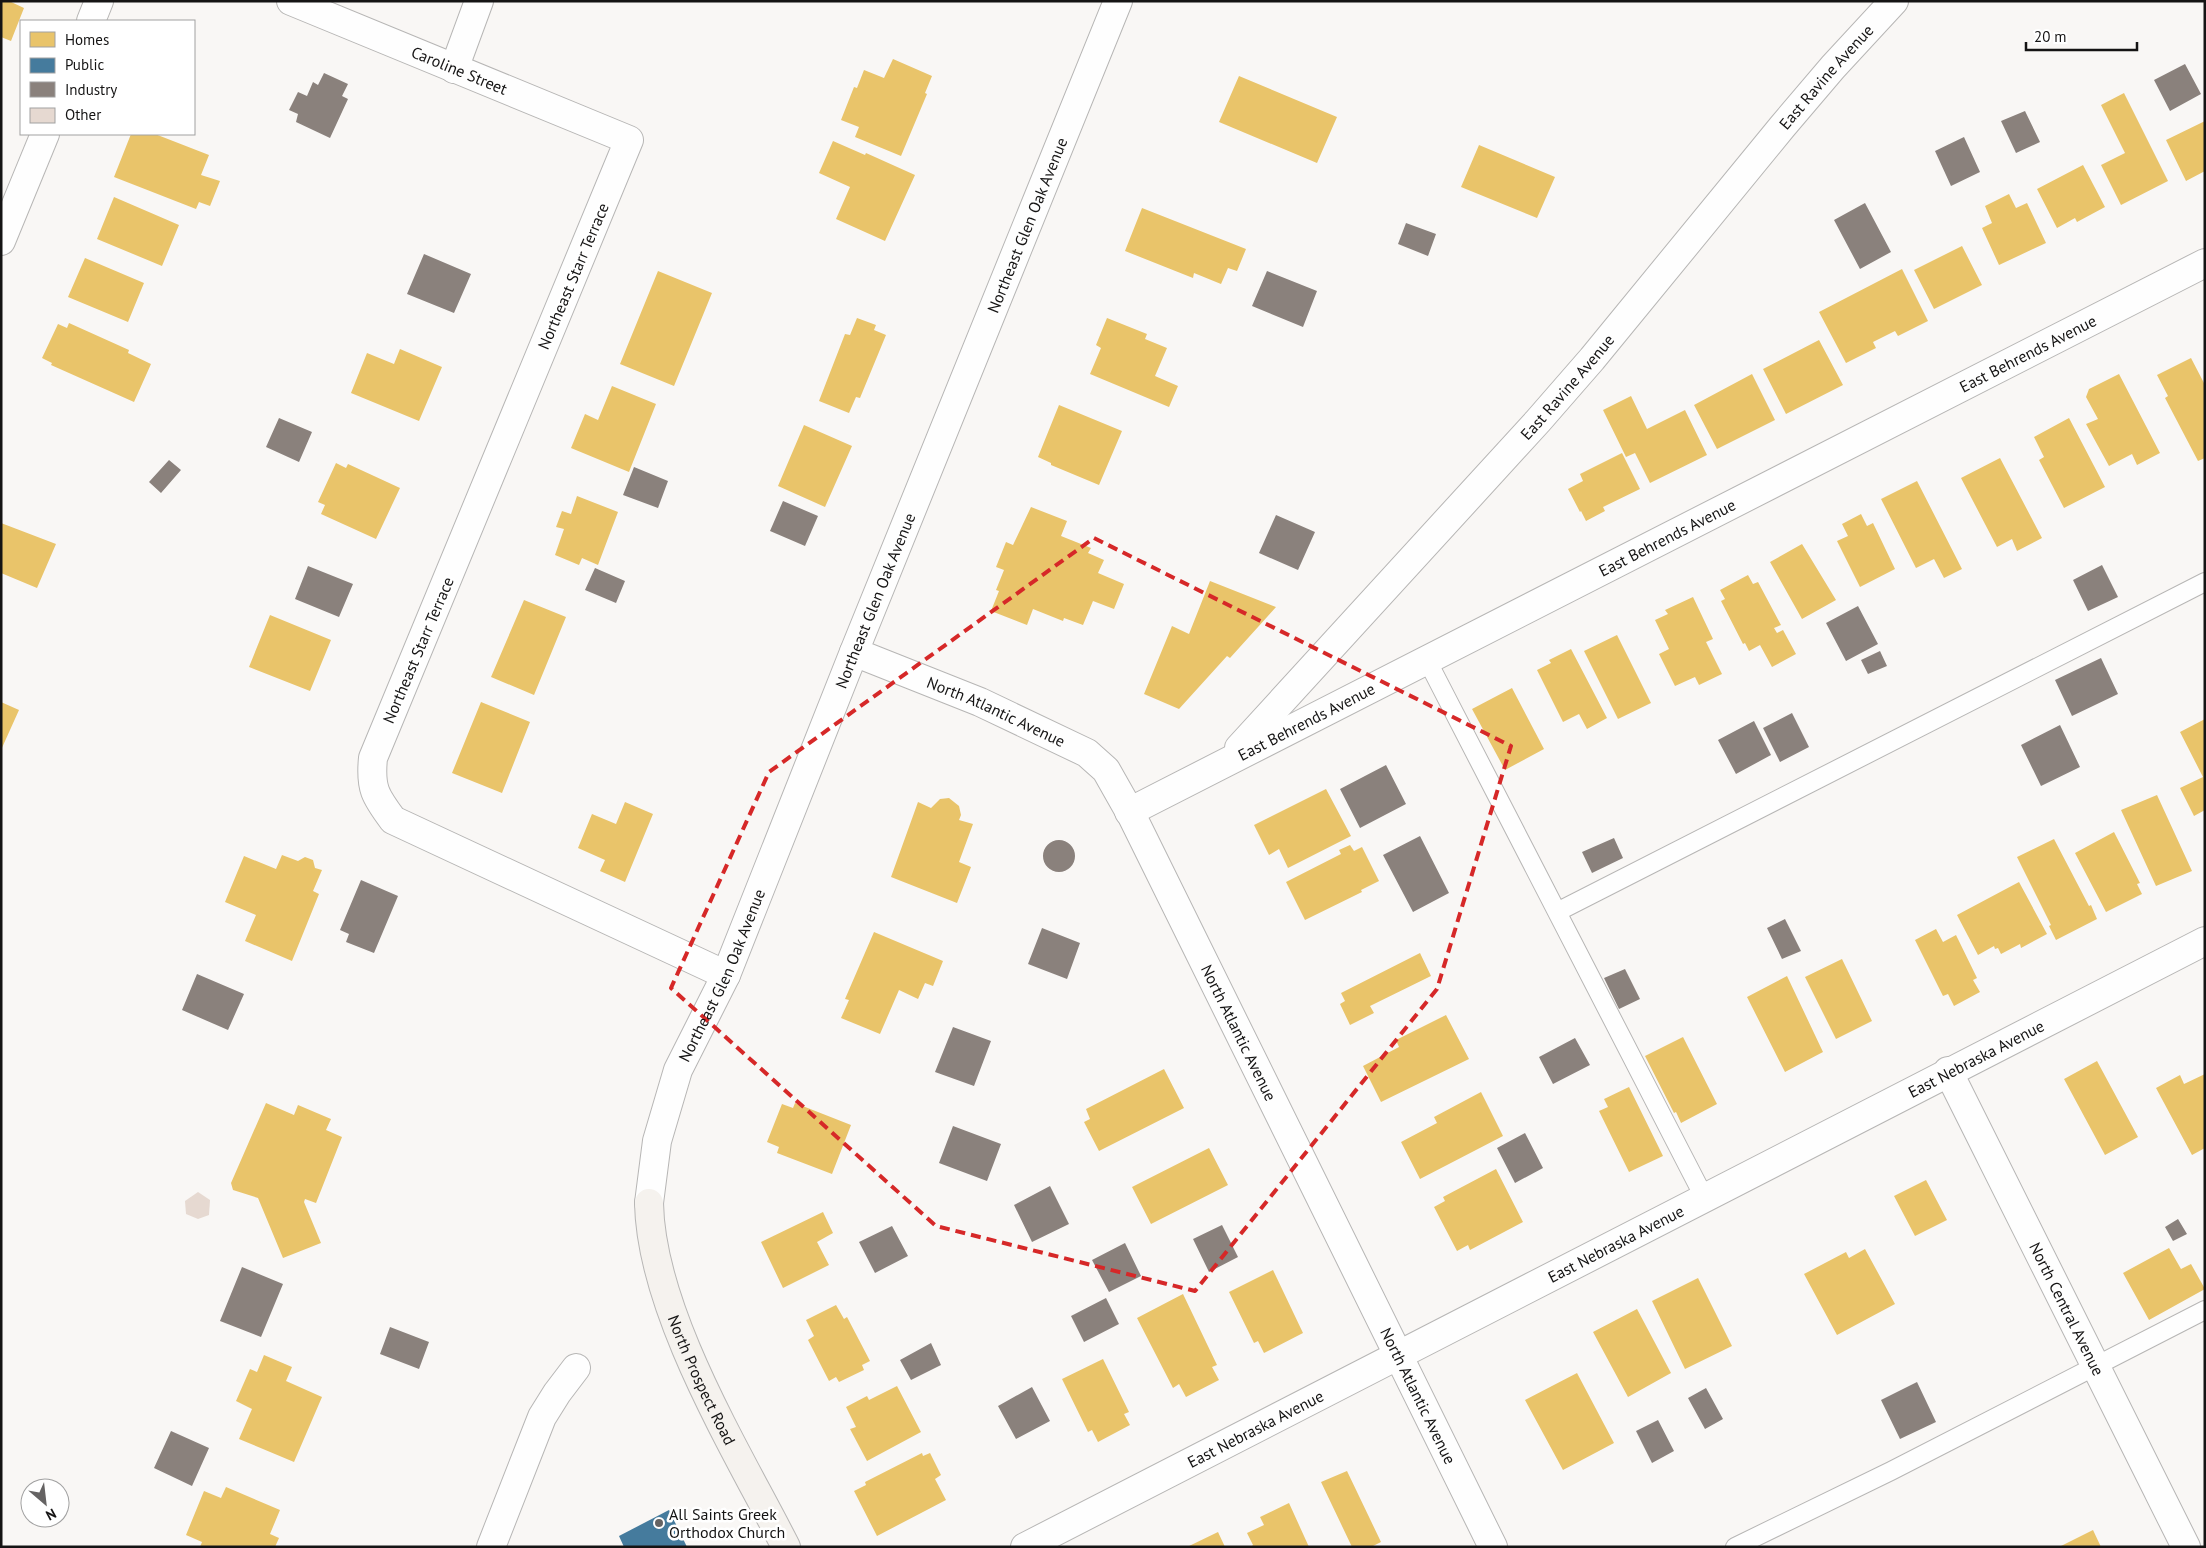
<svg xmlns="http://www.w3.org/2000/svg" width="2206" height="1548" font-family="'PT Sans',sans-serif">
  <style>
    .homes { fill: #e9c46a }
    .public { fill: #457b9d }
    .industry { fill: #8a817c }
    .building { fill: #e6d9d1 }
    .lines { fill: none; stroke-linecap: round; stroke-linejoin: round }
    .service-casing { stroke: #b7b6b5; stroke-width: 20 }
    .minor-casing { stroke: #b7b6b5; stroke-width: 30 }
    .tertiary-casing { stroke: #b7b6b5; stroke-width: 30 }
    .secondary-casing { stroke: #b7b6b5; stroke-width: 30 }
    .service { stroke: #fefefe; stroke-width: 18 }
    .minor { stroke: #fefefe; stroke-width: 28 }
    .tertiary { stroke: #fefefe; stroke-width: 28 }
    .secondary { stroke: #f5f2ee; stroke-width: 28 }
    .marked { fill: none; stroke: #d62828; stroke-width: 4; stroke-dasharray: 10 6; stroke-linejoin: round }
    .poi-dot { fill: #656363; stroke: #fff; stroke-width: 2 }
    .labels { text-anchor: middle; stroke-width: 5; stroke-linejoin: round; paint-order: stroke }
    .street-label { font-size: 16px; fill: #151414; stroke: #fff }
    .poi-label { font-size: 16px; fill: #151414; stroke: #fff; text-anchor: start }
  </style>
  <rect width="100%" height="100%" fill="#f9f7f5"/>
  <path class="homes" d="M1,1H9L24,8L11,41L1,37Z
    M893,59L932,76L925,93L927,94L901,156L855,137L859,127L841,120L854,87L857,88L864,70L884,78Z
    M1239,76L1337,117L1317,163L1219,122Z
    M2124,93L2168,181L2121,205L2101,165L2125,153L2101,105Z
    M2205,121V171L2186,181L2166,140Z
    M131,134H155L209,155L201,175L220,181L210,206L199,202L196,209L114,177Z
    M833,141L865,155L866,153L915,175L885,241L836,219L850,187L819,173Z
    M1479,145L1555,177L1537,218L1461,187Z
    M2083,165L2105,207L2077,222L2075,218L2057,228L2037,189Z
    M2009,194L2016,208L2027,203L2046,243L1999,265L1982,228L1992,223L1985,206Z
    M114,197L179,225L162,266L97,239Z
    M1142,208L1246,249L1237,271L1228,268L1221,284L1194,273L1193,278L1125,251Z
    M1962,246L1982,285L1934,309L1914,270Z
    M85,258L144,283L128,322L68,297Z
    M1902,269L1928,321L1898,336L1895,331L1873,342L1876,348L1846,363L1819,312Z
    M658,271L712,293L674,386L620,364Z
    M857,318L876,325L874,330L886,335L860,398L856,397L849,413L819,401L845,334L850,335Z
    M1107,318L1147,334L1145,339L1167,348L1155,376L1178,386L1169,407L1090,374L1101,348L1096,345Z
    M69,323L129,350L128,353L151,364L134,402L51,365L52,363L42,358L58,324L67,328Z
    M1819,340L1843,385L1786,414L1763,369Z
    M400,349L442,367L419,421L351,393L367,353L394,364Z
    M2191,358L2205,385V458L2198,461L2165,398L2168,396L2157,375Z
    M1752,374L1775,420L1717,449L1694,405Z
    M2119,374L2160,453L2137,465L2132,454L2109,466L2086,424L2098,419L2086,397L2089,389Z
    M612,386L656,404L629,472L571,448L585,414L598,420Z
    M1631,396L1647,429L1685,410L1707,455L1650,483L1635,453L1626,457L1603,410Z
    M1059,405L1122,431L1099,485L1051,465V463L1038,457Z
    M2069,418L2105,487L2064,508L2039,460L2044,457L2034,437Z
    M804,425L852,446L825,507L778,486Z
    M1622,453L1640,489L1603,507L1605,511L1586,521L1581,511L1580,512L1568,489L1583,481L1580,474Z
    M2000,458L2042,538L2017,551L2012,539L1997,547L1961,478Z
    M336,463L346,468L348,464L400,488L376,539L321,514L325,505L318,502Z
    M1917,481L1962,569L1944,578L1934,559L1916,568L1881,499Z
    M577,496L618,512L598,565L582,558L579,565L555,555L564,529L556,527L562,511L571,514Z
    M1031,507L1067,521L1061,536L1091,548L1088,553L1104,560L1098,573L1124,584L1114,609L1093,601L1083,625L1064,618L1063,621L1033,609L1027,625L991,611L999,591L996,590L1004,570L996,567L1006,542L1013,545Z
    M1861,514L1867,526L1873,523L1895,569L1860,587L1837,541L1848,536L1842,524Z
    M1,523L56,544L37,588L1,573Z
    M1802,544L1836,600L1802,619L1770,562Z
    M1748,575L1753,584L1758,582L1781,625L1774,628L1777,633L1783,630L1796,654L1772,667L1760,645L1749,651L1745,643L1743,644L1721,601L1725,599L1720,590Z
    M1210,581L1276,607L1230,658L1227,656L1179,709L1144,694L1172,626L1189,634Z
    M1693,597L1713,639L1706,642L1722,674L1699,685L1695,677L1675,686L1659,654L1669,649L1655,620L1668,614L1665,610Z
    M524,600L566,617L534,695L491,677Z
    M270,615L331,640L310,691L249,667Z
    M1617,635L1651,703L1618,719L1584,651Z
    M1571,649L1607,718L1587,729L1579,714L1563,722L1537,670L1551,663L1549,660Z
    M1512,688L1544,749L1505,770L1472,709Z
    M1,702L19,710L1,750Z
    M481,702L530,722L502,793L452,773Z
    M2205,719V810L2194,816L2180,788L2203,777L2180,732Z
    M1326,789L1351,836L1288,868L1279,849L1269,855L1254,825Z
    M2157,795L2192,871L2156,886L2121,810Z
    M949,798L959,806L961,815L959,820L973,824L959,862L971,867L957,903L891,877L918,802L931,808L940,799Z
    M625,802L653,814L625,882L600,871L605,860L578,848L592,814L616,824Z
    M2114,832L2140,883L2137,884L2142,894L2106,912L2075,853Z
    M2054,839L2089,906L2091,905L2097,919L2056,940L2049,926L2051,925L2017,857Z
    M1350,845L1354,851L1362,847L1379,881L1361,890L1362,892L1305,920L1286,882L1341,854L1339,850Z
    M282,855L298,861L305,857L313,860L315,868L322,870L313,891L319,894L292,961L245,941L256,915L225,902L244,856L276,869Z
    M2019,882L2047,934L2021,948L2020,944L2001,954L1998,948L1995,949L1994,946L1978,955L1957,915Z
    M1936,929L1943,942L1956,935L1977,978L1973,980L1980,992L1954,1006L1948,994L1943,996L1915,940Z
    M874,932L943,961L933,986L925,983L918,999L899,990L880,1034L841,1018L849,1000L845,999Z
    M1420,953L1431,976L1370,1006L1374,1013L1350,1025L1340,1004L1345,1001L1341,993Z
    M1842,959L1872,1021L1836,1039L1805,977Z
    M1787,976L1823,1052L1785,1072L1747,997Z
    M1446,1015L1469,1059L1381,1102L1363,1066L1399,1047L1396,1040Z
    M1683,1037L1717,1104L1681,1123L1676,1112L1674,1113L1645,1056Z
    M2097,1061L2138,1137L2105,1155L2064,1079Z
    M1164,1069L1184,1108L1099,1151L1084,1122L1090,1119L1086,1109Z
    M2205,1074V1148L2192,1155L2156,1088L2180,1075L2184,1084Z
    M1629,1087L1663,1156L1629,1172L1599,1111L1608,1107L1604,1099Z
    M1481,1092L1503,1136L1420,1179L1401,1142L1437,1123L1434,1117Z
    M266,1103L294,1115L298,1105L331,1119L326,1130L342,1137L316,1203L305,1199L304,1202L321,1243L283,1258L258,1198L233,1190L231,1183Z
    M795,1103L851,1125L832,1174L777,1153L779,1147L767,1142L782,1104L793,1108Z
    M1209,1148L1228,1185L1151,1224L1132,1187Z
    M1496,1169L1523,1222L1470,1250L1468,1245L1457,1251L1434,1207L1445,1201L1443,1197Z
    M1926,1180L1947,1220L1915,1236L1894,1196Z
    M823,1212L833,1233L817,1242L829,1265L783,1288L761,1242Z
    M2169,1248L2181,1269L2191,1264L2205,1289L2149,1320L2123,1273Z
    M1865,1249L1895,1304L1837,1335L1804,1274L1846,1252L1849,1258Z
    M1273,1270L1303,1333L1264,1353L1258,1341L1254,1343L1229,1292Z
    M1698,1278L1732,1346L1685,1369L1652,1301Z
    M1183,1294L1217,1365L1212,1367L1219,1380L1186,1397L1179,1384L1173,1388L1137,1318Z
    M836,1305L844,1319L847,1317L870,1361L862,1365L864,1370L839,1382L836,1377L829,1381L808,1340L814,1336L806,1320Z
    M1637,1309L1671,1373L1628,1397L1593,1332Z
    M264,1355L292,1367L286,1381L322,1397L294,1462L239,1439L252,1409L236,1401L250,1369L257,1372Z
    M1103,1359L1129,1412L1124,1414L1130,1425L1098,1442L1092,1430L1088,1432L1062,1379Z
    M1577,1373L1614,1443L1563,1470L1525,1400Z
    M897,1386L921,1432L867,1461L850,1429L856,1427L846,1407L867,1396L869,1400Z
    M922,1453L923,1456L930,1453L941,1475L935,1479L946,1500L877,1536L854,1491L866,1485L865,1482Z
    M1347,1471L1381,1542L1371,1547H1352L1321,1482Z
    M226,1487L280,1510L270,1534L279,1538L275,1547H200L202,1542L186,1535L204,1491L221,1498Z
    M1289,1503L1309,1547H1251L1253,1545L1247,1533L1264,1525L1260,1517Z
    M2093,1530L2101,1547H2059Z
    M1218,1532L1225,1547H1187Z"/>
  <path class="public" d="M669,1510L687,1547H624L619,1536Z"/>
  <path class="industry" d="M2185,64L2201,94L2170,111L2154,80Z
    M324,73L348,84L342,96L348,99L330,138L296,122L298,114L289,110L298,92L307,96L313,82L318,85Z
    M2025,111L2040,142L2016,153L2001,121Z
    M1964,137L1980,172L1951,186L1935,151Z
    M1865,203L1891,252L1860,269L1834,220Z
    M1406,223L1436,234L1428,256L1398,244Z
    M424,254L471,274L454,313L407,294Z
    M1267,271L1317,291L1303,327L1252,306Z
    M279,418L312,432L299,462L266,447Z
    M169,460L181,470L161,493L149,482Z
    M634,467L668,481L658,508L623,495Z
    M783,501L818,516L805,546L770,531Z
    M1276,515L1315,532L1298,570L1259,553Z
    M2102,565L2118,597L2088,611L2073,580Z
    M308,566L353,584L339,617L295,599Z
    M595,568L625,581L616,603L585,590Z
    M1858,606L1878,644L1846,661L1826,623Z
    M1880,651L1887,666L1868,674L1861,660Z
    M2101,658L2118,694L2072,716L2055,680Z
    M1792,713L1809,747L1780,762L1763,728Z
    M1754,721L1771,755L1736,774L1718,740Z
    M2060,725L2080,767L2041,786L2021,745Z
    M1386,765L1406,804L1360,828L1340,789Z
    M1420,836L1449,893L1413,912L1383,855Z
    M1614,838L1623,858L1592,873L1582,852Z
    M1043 856a16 16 0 1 1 32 0a16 16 0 1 1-32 0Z
    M361,880L398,896L374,953L346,942L349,934L340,930Z
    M1785,919L1801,951L1782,959L1767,928Z
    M1042,928L1080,943L1067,979L1028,964Z
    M1625,969L1640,999L1619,1009L1604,978Z
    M197,974L244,994L228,1030L182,1010Z
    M953,1027L991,1041L974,1086L935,1072Z
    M1575,1038L1590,1065L1553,1084L1539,1057Z
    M953,1126L1001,1144L987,1181L939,1163Z
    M1525,1133L1543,1168L1515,1183L1497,1148Z
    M1050,1186L1069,1224L1032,1242L1014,1205Z
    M2178,1219L2187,1234L2173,1241L2165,1227Z
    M1222,1225L1238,1257L1209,1272L1193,1239Z
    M892,1226L908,1256L875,1273L859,1242Z
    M1125,1243L1141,1276L1109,1292L1092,1260Z
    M242,1267L283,1284L261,1337L220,1321Z
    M1106,1298L1119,1324L1084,1342L1071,1316Z
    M390,1327L429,1342L419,1369L380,1354Z
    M931,1343L941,1365L911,1380L900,1360Z
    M1917,1382L1936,1422L1900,1439L1881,1400Z
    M1032,1387L1050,1421L1016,1439L998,1406Z
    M1706,1388L1723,1419L1705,1429L1688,1398Z
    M1658,1420L1674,1451L1652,1463L1636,1431Z
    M171,1431L209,1448L192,1486L154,1468Z"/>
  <path class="building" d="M198,1192L210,1200L209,1215L198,1219L186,1214L185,1201Z"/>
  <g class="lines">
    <g class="service-casing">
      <path id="service" d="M1427,660L1704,1197
        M1557,912L2205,582
        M1735,1547L1891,1471L2205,1310"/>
    </g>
    <g class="minor-casing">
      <g id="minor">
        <path id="s1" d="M291,1L629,140L373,758C370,788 375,796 393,820L726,975"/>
        <path d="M91,21L99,1"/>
        <path d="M454,69L479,1"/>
        <path d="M1,241L45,134"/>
        <path id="s2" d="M854,652L980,702L1087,753L1106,770L1132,816L1493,1547"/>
        <path id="s3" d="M1239,748L1538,421L1592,359L1782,127L1833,67L1894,1"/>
        <path id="s4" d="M1129,812L2205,263"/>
        <path id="s5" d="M1948,1071L2186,1547"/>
        <path d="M491,1547L542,1417L557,1393L576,1368"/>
      </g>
    </g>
    <g class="tertiary-casing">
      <g id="tertiary">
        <path id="s6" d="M649,1203L657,1141L678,1070L726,975L854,652L1118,1"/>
        <path id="s7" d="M1025,1547L2205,941"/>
      </g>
    </g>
    <g class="secondary-casing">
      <g id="secondary">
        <path id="s8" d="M649,1203C651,1312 737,1451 786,1547"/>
      </g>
    </g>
    <use href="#service" class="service"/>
    <use href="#minor" class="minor"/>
    <use href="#tertiary" class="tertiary"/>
    <use href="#secondary" class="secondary"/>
  </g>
  <path class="marked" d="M1094,538L1511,746L1437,989L1195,1291L936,1226L671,988L769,772Z"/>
  <circle class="poi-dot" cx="659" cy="1523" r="5"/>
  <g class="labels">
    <g class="street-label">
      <text dy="6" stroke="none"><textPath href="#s1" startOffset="182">Caroline Street</textPath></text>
      <text dy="6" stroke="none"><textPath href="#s3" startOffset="892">East Ravine Avenue</textPath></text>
      <text dy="6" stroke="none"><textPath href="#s6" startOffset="1051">Northeast Glen Oak Avenue</textPath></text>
      <text transform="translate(573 276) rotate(-67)" y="6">Northeast Starr Terrace</text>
      <text dy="6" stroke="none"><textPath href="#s4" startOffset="1009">East Behrends Avenue</textPath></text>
      <text dy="6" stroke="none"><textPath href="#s3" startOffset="488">East Ravine Avenue</textPath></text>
      <text dy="6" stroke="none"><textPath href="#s4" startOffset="604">East Behrends Avenue</textPath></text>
      <text dy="6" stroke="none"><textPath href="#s6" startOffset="646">Northeast Glen Oak Avenue</textPath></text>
      <text transform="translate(418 650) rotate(-67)" y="6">Northeast Starr Terrace</text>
      <text dy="6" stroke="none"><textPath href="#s2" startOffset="154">North Atlantic Avenue</textPath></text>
      <text dy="6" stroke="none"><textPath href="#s4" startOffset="199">East Behrends Avenue</textPath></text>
      <text dy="6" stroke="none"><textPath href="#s6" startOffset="241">Northeast Glen Oak Avenue</textPath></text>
      <text dy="6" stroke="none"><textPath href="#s2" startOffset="574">North Atlantic Avenue</textPath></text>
      <text dy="6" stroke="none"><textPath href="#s7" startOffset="1069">East Nebraska Avenue</textPath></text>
      <text dy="6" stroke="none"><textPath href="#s7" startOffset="664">East Nebraska Avenue</textPath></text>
      <text dy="6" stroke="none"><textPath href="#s5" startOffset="266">North Central Avenue</textPath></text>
      <text dy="6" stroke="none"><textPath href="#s8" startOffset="186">North Prospect Road</textPath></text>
      <text dy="6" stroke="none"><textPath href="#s2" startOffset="979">North Atlantic Avenue</textPath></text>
      <text dy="6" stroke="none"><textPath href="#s7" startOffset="259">East Nebraska Avenue</textPath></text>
    </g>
    <g class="poi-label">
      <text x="669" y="1520">All Saints Greek<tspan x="669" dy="18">Orthodox Church</tspan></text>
    </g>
  </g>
  <rect width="2206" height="1548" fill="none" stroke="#151414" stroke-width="5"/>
  <rect x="20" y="20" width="175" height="115" fill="#ffffff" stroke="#a1a1a1"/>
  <rect x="30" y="32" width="25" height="15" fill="#e9c46a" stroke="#a1a1a1"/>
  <text x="65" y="45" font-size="15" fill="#151414">Homes</text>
  <rect x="30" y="58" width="25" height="15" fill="#457b9d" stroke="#a1a1a1"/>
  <text x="65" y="70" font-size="15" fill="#151414">Public</text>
  <rect x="30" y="82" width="25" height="15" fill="#8a817c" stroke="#a1a1a1"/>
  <text x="65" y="95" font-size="15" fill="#151414">Industry</text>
  <rect x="30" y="108" width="25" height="15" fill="#e6d9d1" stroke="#a1a1a1"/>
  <text x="65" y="120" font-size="15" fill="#151414">Other</text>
  <g transform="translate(45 1503) rotate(152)"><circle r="24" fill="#ffffff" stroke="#a1a1a1"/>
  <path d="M0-4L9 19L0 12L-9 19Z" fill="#656363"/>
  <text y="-8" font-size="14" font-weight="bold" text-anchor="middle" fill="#151414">N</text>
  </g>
  <path d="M2026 42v8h111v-8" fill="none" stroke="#151414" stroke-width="2.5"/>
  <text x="2034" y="42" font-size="15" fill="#151414" stroke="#ffffff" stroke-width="4" paint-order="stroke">20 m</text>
</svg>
